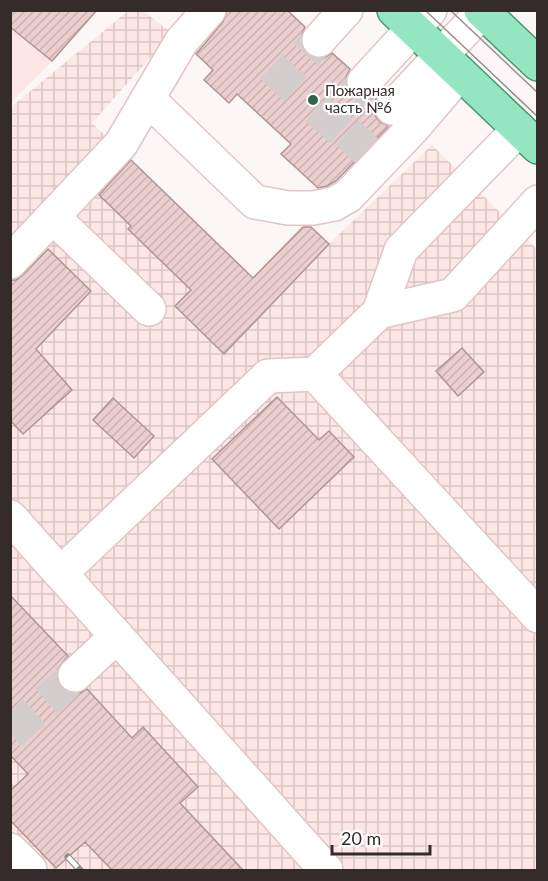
<svg xmlns="http://www.w3.org/2000/svg" width="548" height="881" font-family="Lato,sans-serif">
  <style>
    .built { fill: #fde6e6 }
    .industrial { fill: url(#industrial-grid) }
    .building { fill: url(#building-hatch); stroke: #af9595; stroke-width: 1.5 }
    .lines { fill: none; stroke-linecap: round; stroke-linejoin: round }
    .minor-tunnel { stroke: #d4cdcd; stroke-width: 33; stroke-dasharray: 33 16; stroke-linecap: butt }
    .minor-casing { stroke: #e2c6c6; stroke-width: 36 }
    .major-casing { stroke: #459973; stroke-width: 36 }
    .minor { stroke: #fff; stroke-width: 33 }
    .major { stroke: #94e5c2; stroke-width: 33 }
    .tram { stroke: #968e8e; stroke-width: 1.5 }
    .rail-casing { stroke: #968e8e; stroke-width: 7 }
    .rail { stroke: #fff; stroke-width: 4.5; stroke-dasharray: 14; stroke-linecap: butt }
    .poi-dot { fill: #2e644b; stroke: #fff; stroke-width: 2 }
    .labels { text-anchor: middle; stroke-width: 4.5; stroke-linejoin: round; paint-order: stroke }
    .poi-label { font-size: 15px; fill: #362b2b; stroke: #fff; text-anchor: start }
  </style>
  <defs>
    <pattern id="industrial-grid" width="8" height="8" patternUnits="userSpaceOnUse" patternTransform="scale(1.5)"><rect width="8" height="8" fill="#fde6e6"/><path d="M0 4h8M4 0v8" fill="none" stroke="#d9c5c5"/></pattern>
    <pattern id="building-hatch" width="6" height="6" patternUnits="userSpaceOnUse" patternTransform="scale(1.5)"><rect width="6" height="6" fill="#ebcfcf"/><path d="M-1 1l2-2M0 6l6-6M5 7l2-2" fill="none" stroke="#cab2b2"/></pattern>
  </defs>
  <rect width="100%" height="100%" fill="#fcf6f6"/>
  <path class="built" d="M11,11H97L52,61L11,103Z"/>
  <path class="industrial" d="M128,11H143L172,33L92,123L253,278L307,223L329,244L432,145L537,249V870H11L10,108Z"/>
  <path class="building" d="M10,10H97L52,61L10,27Z
    M227,10H287L305,27L301,37V46L306,53L316,58H324L332,53L350,69L346,77V87L352,96L361,100H369L378,95L374,104V114L380,122L389,126L336,181L327,186L318,188L281,154L291,144L237,94L229,103L204,80L213,70L196,54L223,22Z
    M131,160L253,278L303,227H311L329,244L224,354L175,306L191,290L128,229L131,226L99,195Z
    M48,249L91,291L36,349L72,390L23,434L10,420V280H16L23,275Z
    M462,348L484,372L458,396L436,371Z
    M277,397L319,440L329,431L354,457L279,529L212,459Z
    M113,398L154,436L134,458L93,420Z
    M10,595L68,656L57,670V680L61,687L70,693H80L87,689L132,738L143,727L198,787L180,803L243,870H112L85,842L56,868L10,820V791L28,774L10,755Z"/>
  <g class="lines">
    <path class="minor-tunnel" d="M272,90L319,40
      M318,132L364,82
      M348,156L392,108
      M10,734L75,675"/>
    <g class="minor-casing">
      <path id="minor" d="M319,40L346,10
        M364,82L430,10
        M148,99L255,202L288,208H313L334,204L348,196L413,128L460,73
        M392,108L482,12
        M53,217L149,309
        M10,262L121,144L181,42L209,10
        M379,312L453,295L538,202
        M315,374L538,616
        M10,517L326,870
        M61,573L268,376L315,374L379,312L401,250L519,129
        M75,675L117,636
        M10,850L30,870"/>
    </g>
    <g class="major-casing">
      <path id="major" d="M394,10L538,147
        M481,10L538,64"/>
    </g>
    <use href="#minor" class="minor"/>
    <use href="#major" class="major"/>
    <path class="tram" d="M425,10L538,117
      M450,10L538,93"/>
    <g class="rail-casing">
      <path id="rail" d="M68,857L80,870"/>
    </g>
    <use href="#rail" class="rail"/>
  </g>
  <circle class="poi-dot" cx="313" cy="100" r="6"/>
  <g class="labels">
    <g class="poi-label">
      <text x="325" y="96">Пожарная<tspan x="325" dy="17">часть №6</tspan></text>
    </g>
  </g>
  <rect width="548" height="881" fill="none" stroke="#362b2b" stroke-width="24"/>
  <path d="M332 845v9h98v-9" fill="none" stroke="#362b2b" stroke-width="3"/>
  <text x="341" y="845" font-size="18" fill="#362b2b" stroke="#ffffff" stroke-width="4.5" paint-order="stroke">20 m</text>
</svg>
